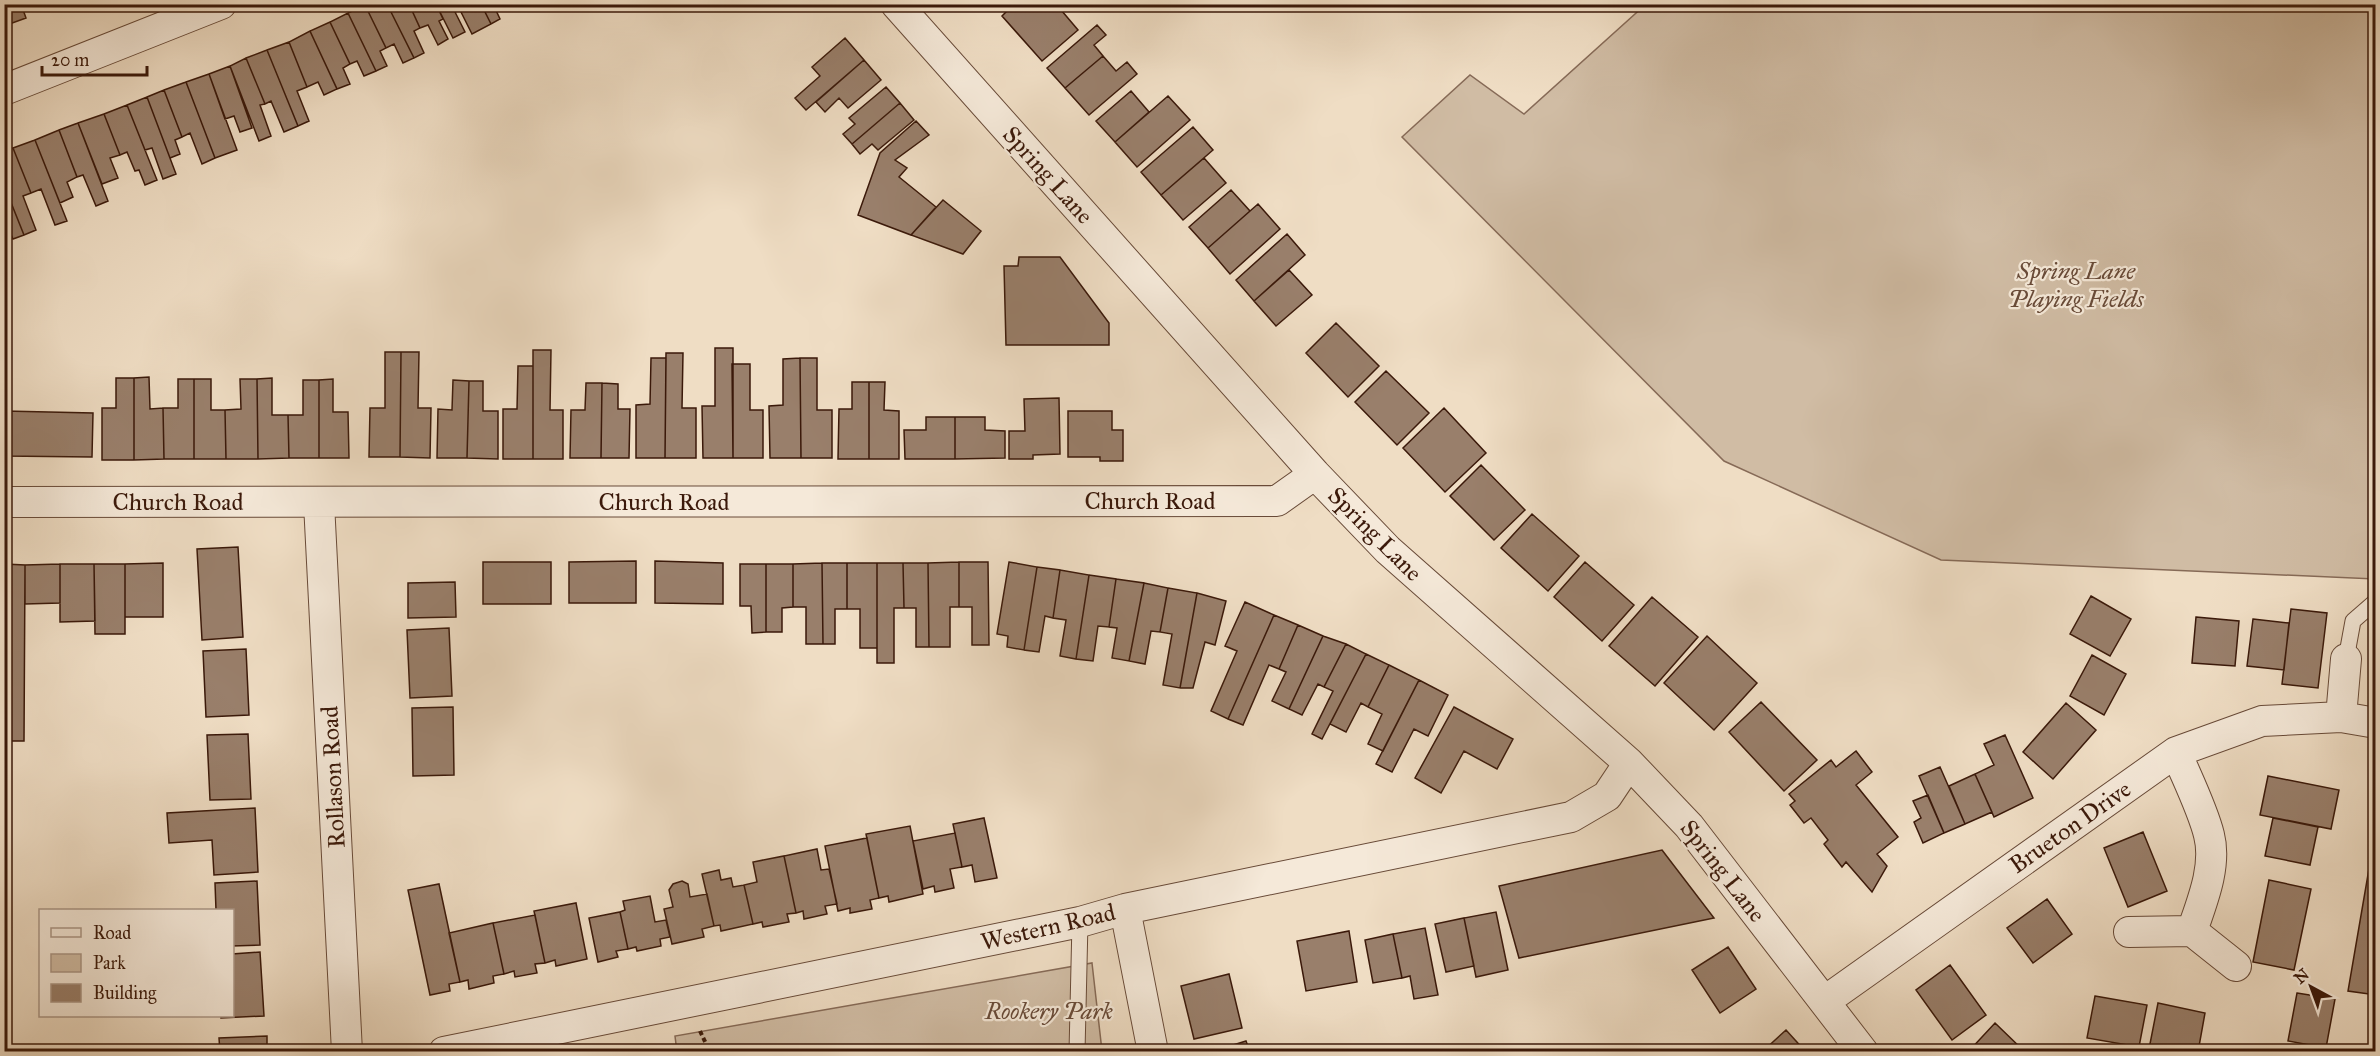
<svg xmlns="http://www.w3.org/2000/svg" width="2380" height="1056" font-family="'IM FELL Great Primer',serif">
  <style>
    .green { fill: #d0bca4; stroke: #866a57; stroke-width: 1.5 }
    .building { fill: #997f6b; stroke: #3b190a; stroke-width: 1.5 }
    .lines { fill: none; stroke-linecap: round; stroke-linejoin: round }
    .lane-casing { stroke: #684a38; stroke-width: 17 }
    .street-casing { stroke: #684a38; stroke-width: 32 }
    .path { stroke: #3b190a; stroke-width: 4; stroke-dasharray: 4.5 3; stroke-linecap: butt }
    .lane { stroke: #f5e9d9; stroke-width: 15 }
    .street { stroke: #f5e9d9; stroke-width: 30 }
    .labels { text-anchor: middle; stroke-width: 4.5; stroke-linejoin: round; paint-order: stroke }
    .street-label { font-size: 24px; fill: #3b190a; stroke: #f5e9d9 }
    .park-label { font-size: 24px; font-style: italic; fill: #684a38; stroke: #f5e9d9 }
  </style>
  <rect width="100%" height="100%" fill="#efddc4"/>
  <filter id="stains"><feTurbulence type="fractalNoise" baseFrequency=".00333" numOctaves="4"/><feColorMatrix values="0 0 0 0 .2 0 0 0 0 .09 0 0 0 0 .02 0 0 0 .5 -.17"/></filter>
  <radialGradient id="worn" r=".72"><stop offset=".6" stop-color="#630" stop-opacity="0"/><stop offset="1" stop-color="#630" stop-opacity=".3"/></radialGradient>
  <path class="green" d="M1645,5H2375V579L1941,560L1724,461L1402,137L1470,75L1524,114Z
    M1092,963L1102,1051L677,1052L675,1036Z"/>
  <path class="building" d="M4,4H21L26,18L4,26Z
    M387,4L414,58L403,63L394,44L386,48L365,5Z
    M387,4H409L420,28L414,31L424,53L414,58Z
    M409,4H436L443,19L439,21L448,39L438,45L428,25L420,28Z
    M436,4H457L460,10L455,12L465,32L453,38Z
    M457,4H481L491,24L472,34Z
    M481,4H493L500,19L491,24Z
    M1014,4H1056L1078,30L1042,61L1002,16Z
    M365,5L386,48L380,51L387,66L376,71L348,13Z
    M348,13L376,71L364,76L357,61L350,64L330,22Z
    M330,22L350,64L343,68L350,84L337,89L310,31Z
    M1097,25L1106,35L1094,45L1103,56L1065,88L1047,68Z
    M310,31L337,89L324,95L318,82L307,87L289,42Z
    M845,38L864,60L806,110L795,98L820,76L812,67Z
    M289,42L307,87L297,91L309,121L298,126L267,50Z
    M267,50L298,126L284,132L271,101L265,104L246,58Z
    M1103,56L1116,71L1127,62L1137,74L1089,115L1065,88Z
    M246,58L265,104L260,105L271,136L259,141L230,66Z
    M864,60L881,80L848,108L839,98L825,112L816,102Z
    M230,66L252,128L240,132L234,116L225,119L209,74Z
    M209,74L237,150L215,158L186,82Z
    M186,82L215,158L202,164L190,133L182,137L164,90Z
    M886,87L900,103L852,144L843,134L855,124L849,118Z
    M164,90L182,137L175,140L180,154L170,158L147,97Z
    M1131,91L1149,112L1115,142L1096,121Z
    M1168,96L1190,120L1137,167L1115,142Z
    M147,97L176,174L163,179L152,148L145,150L127,105Z
    M900,103L914,120L878,150L872,144L860,154L852,144Z
    M127,105L157,180L145,185L139,170L135,171L127,152L120,155L104,114Z
    M104,114L120,155L110,158L118,178L102,184L78,123Z
    M916,121L929,135L895,160L907,168L899,177L936,207L911,235L858,215L880,153Z
    M78,123L108,201L96,206L83,175L77,177L59,130Z
    M1193,127L1213,150L1161,195L1141,172Z
    M59,130L77,177L67,182L73,197L60,203L35,140Z
    M35,140L67,221L55,225L41,189L31,193L13,148Z
    M13,148L31,193L23,196L36,230L24,235L4,185V152Z
    M1204,158L1226,183L1183,220L1161,195Z
    M4,185L24,235L13,239L4,218Z
    M1231,190L1250,211L1208,248L1189,227Z
    M943,200L981,231L963,254L911,235Z
    M1258,204L1280,229L1230,274L1208,248Z
    M1287,234L1305,255L1254,301L1236,280Z
    M1019,257H1060L1109,323V345H1006L1004,266H1018Z
    M1289,270L1312,295L1276,326L1254,301Z
    M1336,323L1379,366L1348,397L1306,353Z
    M715,348H733V458H703L702,406H715Z
    M533,350H551L550,410H563V459H533Z
    M385,352H401L400,457H369L370,408H385Z
    M401,352H419L418,408H431L430,458L400,457Z
    M666,353H683L682,408H696V458H665Z
    M651,358H666L665,458H636V405L650,404Z
    M800,358H817V410H832V458H801Z
    M800,358L801,458H770L769,406L783,405V359Z
    M732,364H750V410H763V458H733Z
    M518,366H533V459H503V409H517Z
    M1386,371L1429,413L1397,445L1355,402Z
    M149,377L150,409L163,408L164,459L134,460V378Z
    M116,378H134V460H102V408H116Z
    M272,378V415H288L289,458L258,459L257,379Z
    M178,379H194V459H164L163,408H178Z
    M194,379H211V410H225L226,459H194Z
    M240,379H257L258,459H226L225,410L241,409Z
    M333,379V412H348L349,458H319V380Z
    M303,380H319V458H289L288,415H303Z
    M453,380L469,381L467,458H437L438,409L452,410Z
    M469,381H483V411H498V459L467,458Z
    M852,382H869V459H838L839,409H852Z
    M869,382H885L884,410L899,411V459H869Z
    M586,383H602L601,458H570L571,410H585Z
    M602,383L618,384V409H630L629,458H601Z
    M1059,398L1060,454L1033,455V459H1009V431H1025L1024,399Z
    M1444,408L1486,453L1445,492L1403,448Z
    M4,411L93,413L92,457L4,456Z
    M1068,411H1112V430H1123V461H1100V457H1068Z
    M926,417H955V459H905L904,430H926Z
    M955,417H985V430L1005,431V458L955,459Z
    M1481,465L1525,510L1494,540L1450,496Z
    M1532,514L1579,556L1548,591L1501,548Z
    M238,547L243,637L202,640L197,549Z
    M636,561V603H569V562Z
    M655,561L723,563V604L655,603Z
    M483,562H551V604H483Z
    M959,562H988L989,645H972V607H959Z
    M959,562V607H950V647H929L928,563Z
    M1009,562L1037,567L1024,650L1007,647L1008,636L997,634Z
    M1585,562L1634,605L1602,641L1554,597Z
    M163,563V617H125V564Z
    M822,563L823,644H806V607H793V564Z
    M822,563H847V609H835V644H823Z
    M847,563H877V648H860V609H847Z
    M877,563H903L904,608H894V663H877Z
    M903,563H928L929,647H916V608H904Z
    M4,564L25,565L24,741H4Z
    M60,564V603L25,604V565Z
    M60,564H94L95,621L60,622Z
    M94,564H125V634H95Z
    M740,564H766V632L752,633L751,606H740Z
    M766,564H793V607L782,608V632H766Z
    M1037,567L1060,570L1053,618L1045,616L1039,652L1024,650Z
    M1060,570L1089,575L1076,659L1060,656L1066,620L1053,618Z
    M1089,575L1116,579L1109,627L1098,626L1093,661L1076,659Z
    M1116,579L1144,583L1129,661L1112,658L1117,628L1109,627Z
    M455,582L456,617L408,618V583Z
    M1144,583L1168,588L1160,632L1151,631L1145,664L1129,661Z
    M1168,588L1197,593L1180,688L1163,685L1172,634L1160,632Z
    M1197,593L1226,601L1215,645L1205,642L1193,688H1180Z
    M2091,596L2131,619L2110,656L2070,634Z
    M1652,597L1698,637L1655,686L1609,646Z
    M1245,602L1274,615L1228,719L1211,711L1237,651L1225,646Z
    M2291,609L2327,613L2318,688L2282,684Z
    M1274,615L1298,625L1279,669L1269,665L1243,725L1228,719Z
    M2196,617L2239,621L2235,666L2192,663Z
    M2253,619L2289,623L2284,670L2247,666Z
    M1298,625L1323,636L1289,709L1272,701L1286,672L1279,669Z
    M449,628L452,696L410,698L407,630Z
    M1323,636L1346,644L1324,687L1318,684L1302,715L1289,709Z
    M1707,636L1757,683L1714,730L1664,683Z
    M1346,644L1366,654L1322,739L1312,734L1333,691L1324,687Z
    M246,649L249,715L206,717L203,651Z
    M1366,654L1389,665L1368,707L1361,703L1346,732L1330,724Z
    M2092,655L2126,674L2104,715L2070,696Z
    M1389,665L1419,680L1383,751L1368,744L1382,714L1368,707Z
    M1419,680L1448,695L1428,736L1414,729L1392,772L1376,764Z
    M1761,702L1817,760L1784,791L1729,732Z
    M2066,703L2096,730L2053,779L2023,752Z
    M453,707L454,775L413,776L412,708Z
    M1454,707L1513,739L1497,769L1464,751L1441,793L1415,778Z
    M248,734L251,799L210,800L207,735Z
    M2005,735L2033,798L1994,817L1975,774L1994,765L1984,744Z
    M1856,751L1872,772L1856,785L1898,837L1877,854L1887,866L1872,892L1846,862L1842,867L1824,844L1828,840L1811,818L1804,823L1790,805L1795,801L1789,794L1831,760L1836,767Z
    M1940,767L1965,824L1944,833L1919,776Z
    M1975,774L1992,812L1965,824L1949,786Z
    M2268,776L2339,790L2331,829L2260,815Z
    M1928,795L1944,833L1923,843L1914,822L1921,818L1913,801Z
    M255,808L258,872L214,875L212,840L169,843L167,813Z
    M984,818L997,878L975,882L972,865L962,867L953,824Z
    M2273,818L2318,827L2310,865L2265,856Z
    M910,826L923,894L889,902L888,896L879,898L866,834Z
    M2376,828V995L2348,991Z
    M2143,832L2167,891L2128,907L2104,848Z
    M955,833L962,867L950,869L954,888L935,892L934,886L923,889L913,841Z
    M867,838L879,898L870,900L872,909L850,913V908L838,911L825,846Z
    M817,849L821,870L829,869L837,904L825,906L827,914L804,919L803,911L796,913L784,856Z
    M1662,850L1714,918L1519,958L1499,886Z
    M784,856L796,913L787,914L789,922L763,927L762,922L753,924L744,885L757,882L753,862Z
    M719,870L721,880L731,878L733,887L744,885L753,924L721,931L720,925L714,926L702,874Z
    M2269,880L2311,889L2294,970L2253,962Z
    M257,881L260,945L232,946V910H216L215,883Z
    M682,881L688,884L690,897L707,894L714,926L702,929L704,937L672,944L664,909L673,907L669,890L673,884Z
    M439,884L460,982L449,984L450,991L430,995L408,890Z
    M650,896L655,922L666,920L670,937L660,939L661,946L637,951L636,947L628,949L620,912L625,910L623,901Z
    M2047,899L2072,934L2033,963L2007,928Z
    M576,903L587,959L556,966L555,960L545,963L534,911Z
    M620,912L628,949L616,951L618,957L598,962L589,918Z
    M1496,912L1508,970L1476,977L1464,918Z
    M535,915L545,963L535,964L537,973L515,977L514,971L504,974L493,923Z
    M1464,918L1474,966L1446,972L1435,924Z
    M493,923L504,974L493,976L494,983L469,989L468,980L460,982L449,933Z
    M1425,928L1438,995L1414,999L1410,976L1402,978L1393,934Z
    M1349,931L1357,982L1306,991L1297,941Z
    M1393,934L1402,978L1373,983L1365,940Z
    M1728,947L1756,989L1720,1013L1692,970Z
    M260,952L264,1016L221,1018V1016H232V954Z
    M1950,965L1986,1015L1952,1040L1916,990Z
    M1229,974L1242,1028L1194,1039L1181,986Z
    M2297,993L2335,999L2326,1048L2288,1041Z
    M2095,996L2147,1005L2139,1047L2087,1038Z
    M2158,1003L2205,1013L2198,1052H2164L2149,1049Z
    M1995,1023L2025,1052H1968Z
    M1786,1030L1806,1052H1762L1763,1051Z
    M267,1036V1052H220L219,1038Z
    M1246,1041L1250,1052H1211Z"/>
  <g class="lines">
    <g class="lane-casing">
      <path id="lane" d="M2346,659L2353,621L2376,601
        M1077,1052L1080,922"/>
    </g>
    <g class="street-casing">
      <path id="street" d="M896,4L1315,474L1388,550L1629,763L1689,826L1863,1052
        M4,90L221,4
        M4,502L1277,501L1315,474
        M319,503L347,1052
        M2341,717L2346,659
        M2176,752C2186,776 2203,810 2209,835C2217,866 2202,902 2192,931L2236,966
        M1125,909L1153,1052
        M2129,932L2192,931
        M1825,1001L2176,752L2262,721L2341,717L2376,723
        M444,1052L1080,922L1125,909L1571,817L1607,796L1629,763"/>
    </g>
    <path class="path" d="M700,1031L710,1052"/>
    <use href="#lane" class="lane"/>
    <use href="#street" class="street"/>
  </g>
  <g class="labels">
    <g class="street-label">
      <text transform="translate(1048 175) rotate(48)" y="8">Spring Lane</text>
      <text x="1150" y="509">Church Road</text>
      <text x="178" y="510">Church Road</text>
      <text x="664" y="510">Church Road</text>
      <text transform="translate(1375 534) rotate(45)" y="8">Spring Lane</text>
      <text transform="translate(333 777) rotate(-93)" y="8">Rollason Road</text>
      <text transform="translate(2070 827) rotate(-35)" y="8">Brueton Drive</text>
      <text transform="translate(1723 871) rotate(52)" y="8">Spring Lane</text>
      <text transform="translate(1048 927) rotate(-13)" y="8">Western Road</text>
    </g>
    <g class="park-label">
      <text x="2076" y="279">Spring Lane<tspan x="2076" dy="28">Playing Fields</tspan></text>
      <text x="1049" y="1019">Rookery Park</text>
    </g>
  </g>
  <rect width="2380" height="1056" fill="none" stroke="#efddc4" stroke-width="24"/>
  <rect x="6" y="6" width="2368" height="1044" fill="none" stroke="#3b190a" stroke-width="3"/>
  <rect x="12" y="12" width="2356" height="1032" fill="none" stroke="#3b190a" stroke-width="1.5"/>
  <rect x="39" y="909" width="195" height="108" fill="#f5e9d9" stroke="#ab9686" stroke-width="1.5"/>
  <rect x="51" y="928" width="30" height="9" fill="#f5e9d9" stroke="#ab9686" stroke-width="1.5"/>
  <text x="93" y="939" font-size="18" fill="#3b190a">Road</text>
  <rect x="51" y="954" width="30" height="18" fill="#d0bca4" stroke="#ab9686" stroke-width="1.5"/>
  <text x="93" y="969" font-size="18" fill="#3b190a">Park</text>
  <rect x="51" y="984" width="30" height="18" fill="#997f6b" stroke="#ab9686" stroke-width="1.5"/>
  <text x="93" y="999" font-size="18" fill="#3b190a">Building</text>
  <g transform="translate(2311 987) rotate(319)" stroke="#f5e9d9" stroke-width="4.5" paint-order="stroke">
  <path d="M0-4.5L10 22L0 15L-10 22Z" fill="#3b190a"/>
  <text y="-9" font-size="16" font-weight="bold" text-anchor="middle" fill="#3b190a">N</text>
  </g>
  <path d="M42 66v9h105v-9" fill="none" stroke="#3b190a" stroke-width="3"/>
  <text x="51" y="66" font-size="18" fill="#3b190a" stroke="#f5e9d9" stroke-width="4.5" paint-order="stroke">20 m</text>
  <rect width="100%" height="100%" filter="url(#stains)"/>
  <rect width="100%" height="100%" fill="url(#worn)"/>
</svg>
